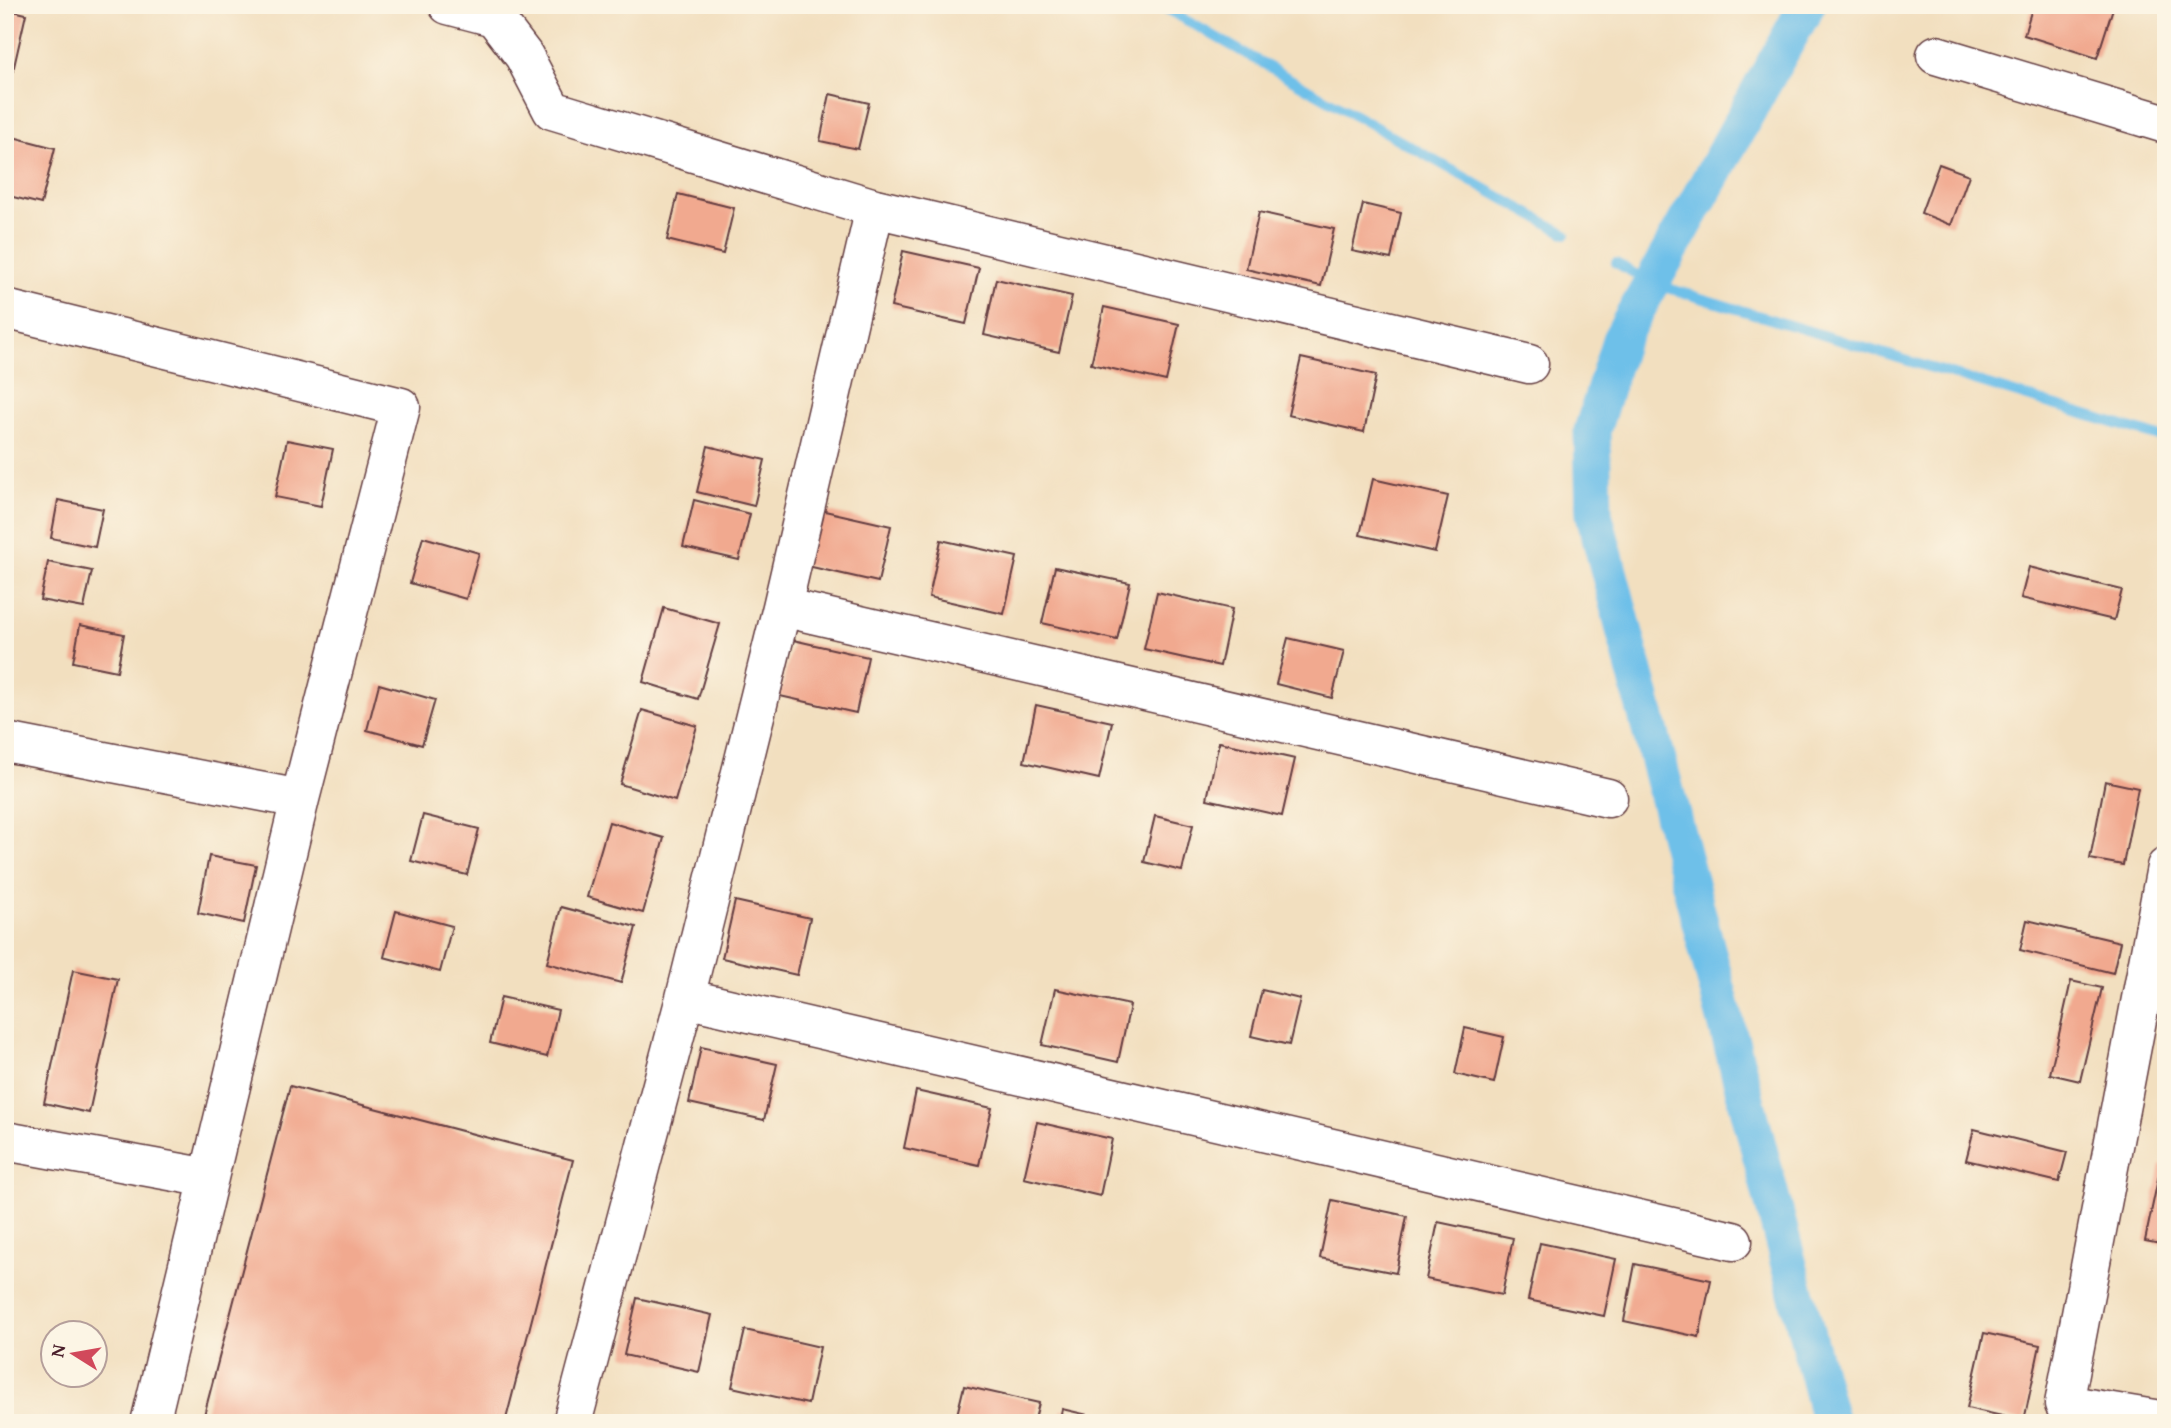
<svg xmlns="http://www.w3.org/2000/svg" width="2171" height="1428" font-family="'Gentium Book Plus',serif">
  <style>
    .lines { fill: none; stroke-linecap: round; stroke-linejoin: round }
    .stream { stroke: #6ec0e9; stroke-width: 10 }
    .canal { stroke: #6ec0e9; stroke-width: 37 }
    .building { fill: #f1a98f }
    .minor-casing { stroke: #633c41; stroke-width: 41 }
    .minor { stroke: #fff; stroke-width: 38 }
  </style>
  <rect width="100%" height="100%" fill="#fcf5e5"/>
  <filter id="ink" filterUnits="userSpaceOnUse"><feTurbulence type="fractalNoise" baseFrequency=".0143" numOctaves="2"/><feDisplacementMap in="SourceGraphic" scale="14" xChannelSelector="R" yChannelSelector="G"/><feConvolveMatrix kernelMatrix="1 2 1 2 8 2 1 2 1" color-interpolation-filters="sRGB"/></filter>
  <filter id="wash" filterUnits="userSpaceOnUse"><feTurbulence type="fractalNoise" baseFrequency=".00686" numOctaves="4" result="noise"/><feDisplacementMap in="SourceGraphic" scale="28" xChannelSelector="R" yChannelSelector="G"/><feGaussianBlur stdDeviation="1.57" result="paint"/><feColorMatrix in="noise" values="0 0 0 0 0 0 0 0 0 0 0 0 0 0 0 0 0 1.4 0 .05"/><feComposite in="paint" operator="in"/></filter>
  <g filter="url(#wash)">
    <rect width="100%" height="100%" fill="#f2dfbf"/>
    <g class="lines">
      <path class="stream" d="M1159,5L1566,234
        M1616,263L1651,283L2166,439"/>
      <path class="canal" d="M1807,5L1620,340L1592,431L1594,514L1830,1423"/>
    </g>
    <g id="blocks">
      <path class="building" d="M2033,5H2114L2097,58L2024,35Z
        M5,9L26,14L13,71L5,69Z
        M830,94L869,103L858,149L820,141Z
        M9,136L55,148L41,204L5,195V152Z
        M1939,164L1969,175L1951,225L1921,213Z
        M678,194L734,208L723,254L667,240Z
        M1363,204L1401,213L1391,259L1352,251Z
        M1259,212L1334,229L1321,286L1246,269Z
        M903,251L979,268L966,324L891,307Z
        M996,279L1072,296L1059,352L984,335Z
        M1104,307L1179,324L1166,381L1091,364Z
        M1301,358L1376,375L1364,432L1288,415Z
        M287,440L333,449L321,506L275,497Z
        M708,446L765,460L754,506L697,492Z
        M1373,479L1448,496L1435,552L1360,535Z
        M58,500L103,509L95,547L51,538Z
        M694,500L750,514L739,560L683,547Z
        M816,509L891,526L878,582L803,565Z
        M423,537L479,553L466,599L410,583Z
        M941,540L1017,557L1004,614L929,597Z
        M48,562L92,571L84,608L40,600Z
        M1055,567L1130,583L1117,640L1042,623Z
        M2029,567L2122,590L2114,620L2021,598Z
        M1157,592L1232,609L1220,666L1144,649Z
        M664,608L720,624L698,699L643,682Z
        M80,625L124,634L117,671L73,662Z
        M1288,638L1344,651L1332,698L1276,684Z
        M793,640L868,657L856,713L780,696Z
        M379,684L435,700L422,745L367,730Z
        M1036,705L1112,722L1099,779L1024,762Z
        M642,710L697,726L675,801L620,784Z
        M1219,742L1295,759L1282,816L1207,799Z
        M2105,781L2138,788L2123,865L2090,859Z
        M423,815L479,829L467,875L411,861Z
        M1155,816L1193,825L1182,871L1144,862Z
        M609,822L664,838L643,913L587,897Z
        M209,856L256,865L244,923L198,913Z
        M735,901L810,918L797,975L722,958Z
        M561,907L636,927L621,983L547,963Z
        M396,911L452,926L440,972L384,957Z
        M2027,920L2120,942L2113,973L2020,950Z
        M73,970L118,979L89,1113L44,1103Z
        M2071,981L2102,988L2080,1081L2050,1074Z
        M1055,989L1130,1005L1118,1062L1042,1045Z
        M1262,990L1300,999L1289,1045L1251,1036Z
        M501,997L558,1010L547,1057L490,1043Z
        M1465,1028L1504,1037L1494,1083L1455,1074Z
        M701,1047L777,1064L764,1120L689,1103Z
        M290,1086L573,1160L505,1423H202Z
        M916,1091L992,1108L979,1165L904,1148Z
        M1037,1122L1112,1139L1100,1196L1024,1178Z
        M1974,1129L2067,1152L2059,1182L1966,1160Z
        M2161,1165L2166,1166V1245L2145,1241Z
        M1332,1200L1407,1216L1396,1273L1320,1258Z
        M1438,1222L1513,1238L1502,1295L1426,1279Z
        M1540,1243L1616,1259L1604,1316L1528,1300Z
        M1635,1264L1711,1280L1699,1337L1624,1321Z
        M637,1298L712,1315L699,1372L624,1355Z
        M745,1330L820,1347L808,1404L732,1387Z
        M1984,1333L2040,1345L2024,1421L1967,1408Z
        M964,1386L1039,1403L1034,1423H955Z
        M1062,1409L1118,1422V1423H1059Z"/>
    </g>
  </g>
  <g filter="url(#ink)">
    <use href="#blocks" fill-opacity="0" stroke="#633c41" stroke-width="2"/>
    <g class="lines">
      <g class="minor-casing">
        <path id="minor" d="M448,5L494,17L524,56L552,110L875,208L1529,364
          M1936,55L2166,124
          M5,309L401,407L300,799L150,1423
          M782,607L1608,798
          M5,742L300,799
          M2166,867L2064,1404L2166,1421
          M685,998L1733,1241
          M5,1141L209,1178
          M572,1423L685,998L782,607L875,208"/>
      </g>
      <use href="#minor" class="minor"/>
    </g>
  </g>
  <rect width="2171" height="1428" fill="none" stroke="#fcf5e5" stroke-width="28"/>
  <g transform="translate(74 1354) rotate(281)"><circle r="33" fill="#fcf5e5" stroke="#b59f9b" stroke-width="2"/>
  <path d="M0-5L12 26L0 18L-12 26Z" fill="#d1495b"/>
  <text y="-10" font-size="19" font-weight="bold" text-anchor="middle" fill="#4a1f2b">N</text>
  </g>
</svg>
